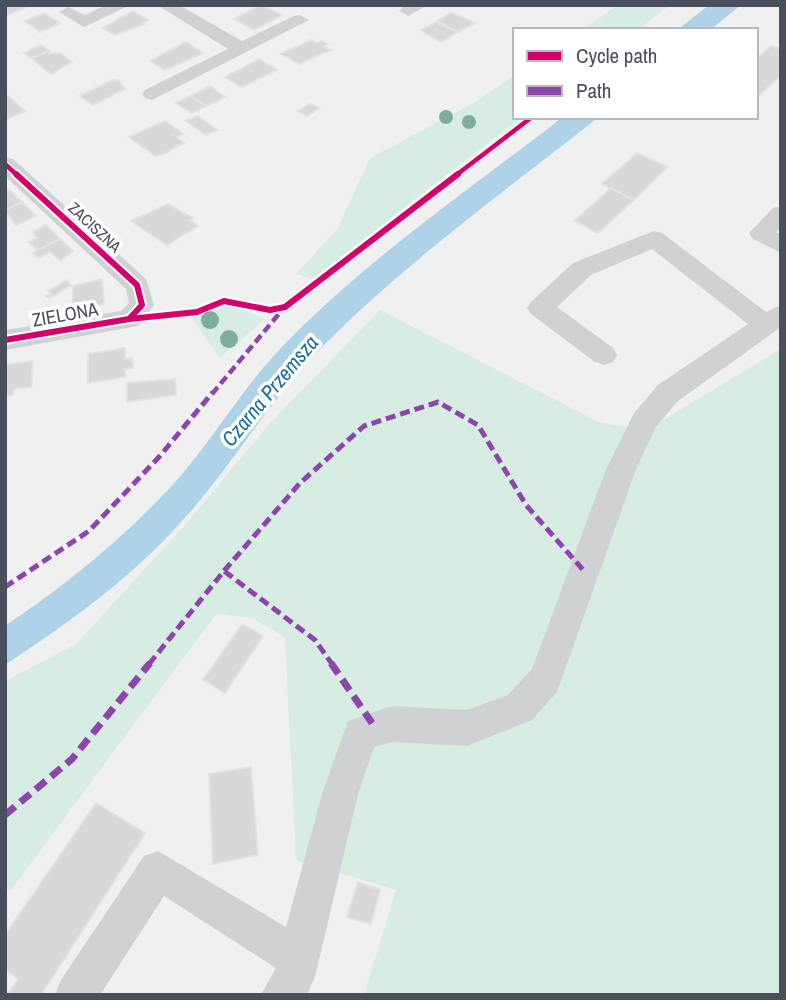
<svg xmlns="http://www.w3.org/2000/svg" width="786" height="1000" font-family="'Archivo Narrow',sans-serif">
  <style>
    .green { fill: #d7ede3 }
    .water { fill: #aed3e8 }
    .building { fill: #d8d8da; stroke: #e2e2e3; stroke-width: 2 }
    .lines { fill: none; stroke-linecap: round; stroke-linejoin: round }
    .minor { fill: #cfd1d3; fill-rule: evenodd }
    .quiet-far2 { stroke: #8e44ad; stroke-width: 4.5; stroke-dasharray: 9 4.5; stroke-linecap: butt }
    .quiet-far1 { stroke: #8e44ad; stroke-width: 5; stroke-dasharray: 10 5; stroke-linecap: butt }
    .quiet { stroke: #8e44ad; stroke-width: 7; stroke-dasharray: 13 7; stroke-linecap: butt }
    .cycleway-far1-casing { stroke: #fff; stroke-width: 7 }
    .cycleway-casing { stroke: #fff; stroke-width: 10 }
    .cycleway-far1 { stroke: #d6006c; stroke-width: 4.5 }
    .cycleway { stroke: #d6006c; stroke-width: 6 }
    .tree { fill: #7ead9d }
    .labels { text-anchor: middle; stroke-width: 7; stroke-linejoin: round; paint-order: stroke }
    .far-street-label { font-size: 16px; fill: #494f5b; stroke: #fff }
    .street-label { font-size: 19px; fill: #494f5b; stroke: #fff }
    .water-label { font-size: 21px; font-style: italic; fill: #186d9f; stroke: #fff }
  </style>
  <rect width="100%" height="100%" fill="#f1f0f0"/>
  <path class="green" d="M618,5H670L638,30H582Z
    M515,75V117H521L312,279L296,274L338,228L370,158L470,105Z
    M231,305L265,319L220,358L190,316Z
    M380,310L599,422L645,431L781,349V995H364L396,890L296,860L285,637L252,618L216,614L11,890H5V681L76,644L185,525L270,423Z"/>
  <path class="water" d="M709,5H741L710,30H677Z
    M563,117H599C506,190 409,260 325,344C276,392 240,453 196,505C141,571 76,618 5,665V626C63,587 119,542 168,490C209,446 239,392 280,349C364,261 467,191 563,117Z"/>
  <path class="building" d="M7,5H31L6,16Z
    M261,5L282,15L254,30L234,19Z
    M133,11L148,20L142,23L144,24L115,35L103,28Z
    M44,13L60,23L40,32L25,21Z
    M451,13L462,17L475,23L458,32L437,21Z
    M436,22L457,32L441,42L421,30Z
    M311,40L317,43L322,41L328,44L324,47L331,50L299,64L281,54Z
    M186,42L203,53L165,70L150,61Z
    M41,45L49,51L31,58L24,53Z
    M771,46L781,49V75L756,98V59Z
    M49,51V54L60,53L72,62L51,74L31,58Z
    M259,59L277,70L242,87L225,77Z
    M112,80L119,81L125,89L93,105L80,96Z
    M210,86L225,97L206,106L191,96Z
    M8,96L25,111L5,120V97Z
    M191,96L206,106L192,113L176,103Z
    M310,104L319,108L307,116L298,111Z
    M198,116L217,130L206,135L186,121Z
    M165,121L183,134L177,137L184,143L163,154L155,156L129,137Z
    M637,153L668,167L634,200L602,184Z
    M611,188L634,200L598,233L574,221Z
    M8,189L22,202L5,210V190Z
    M22,202L36,216L16,225L5,210Z
    M168,204L193,218L190,220L198,226L167,245L131,221Z
    M46,225L60,239L38,250L29,242L37,238L32,232Z
    M60,239L73,251L61,261L50,252L38,258L32,253Z
    M102,279L104,304L73,311V286Z
    M67,280L71,286L49,298L46,296L51,294L48,291Z
    M125,348V359L132,358L133,368L125,369V377L88,383V354Z
    M33,361L31,387L14,389L13,395L5,396V365Z
    M175,379L176,395L127,402V383Z
    M242,624L263,636L225,693L203,680Z
    M251,767L258,855L213,864L209,774Z
    M96,803L145,833L41,995H7L18,979L5,969V935Z
    M358,882L380,890L371,924L347,917Z"/>
  <g class="lines">
    <path class="minor" d="M106,5H130L84,27L59,12L68,7L85,15Z
      M157,5H179L242,41L294,16L300,15L309,20L152,100L145,98L142,94L145,90L228,49Z
      M405,5H428L408,16L399,11Z
      M5,157L13,159L146,279L154,305L138,326L5,350V330L121,311L129,303L126,289L5,176Z
      M781,206V227L776,232L781,234V253L753,239L749,233L773,208Z
      M654,231L662,233L766,312L781,305V327L678,401L655,428L635,472L557,692L532,720L467,746L392,742L374,747L358,794L315,977L307,995H261L276,968L164,896L100,995H55L61,980L144,856L158,851L286,927L322,794L348,721L392,706L467,710L508,695L532,669L605,472L634,413L658,385L748,324L652,249L591,275L557,307L613,348L617,355L613,362L604,365L595,362L531,314L527,308L531,302L573,263Z"/>
    <path class="quiet-far2" d="M212,394L283,309"/>
    <path class="quiet-far1" d="M224,571L300,483L364,426L438,402L478,425L526,505L584,571
      M5,587L89,531L159,457L213,392
      M149,664L224,571L315,640L332,664"/>
    <path class="quiet" d="M331,663L376,729
      M5,815L72,759L150,663"/>
    <g class="cycleway-far1-casing">
      <path id="cycleway-far1" d="M5,164L18,176
        M455,176L532,117"/>
    </g>
    <g class="cycleway-casing">
      <path id="cycleway" d="M16,174L137,285L142,305L129,319
        M5,340L129,319L197,312L224,301L270,310L285,307L458,174"/>
    </g>
    <use href="#cycleway-far1" class="cycleway-far1"/>
    <use href="#cycleway" class="cycleway"/>
  </g>
  <g class="tree">
    <circle cx="446" cy="117" r="7"/>
    <circle cx="469" cy="122" r="7"/>
    <circle cx="210" cy="320" r="9"/>
    <circle cx="229" cy="339" r="9"/>
  </g>
  <g class="labels">
    <g class="far-street-label">
      <text transform="translate(95 227) rotate(43)" y="6">ZACISZNA</text>
    </g>
    <g class="street-label">
      <text transform="translate(65 314) rotate(-10)" y="7">ZIELONA</text>
    </g>
    <g class="water-label">
      <text transform="translate(270 391) rotate(-50)" y="7">Czarna Przemsza</text>
    </g>
  </g>
  <rect width="786" height="1000" fill="none" stroke="#494f5b" stroke-width="14"/>
  <rect x="513" y="28" width="245" height="91" fill="#ffffff" stroke="#b6b9bd" stroke-width="2"/>
  <rect x="527" y="51" width="35" height="10" fill="#d6006c" stroke="#b6b9bd" stroke-width="2"/>
  <text x="576" y="63" font-size="21" fill="#494f5b">Cycle path</text>
  <rect x="527" y="86" width="35" height="10" fill="#8e44ad" stroke="#b6b9bd" stroke-width="2"/>
  <text x="576" y="98" font-size="21" fill="#494f5b">Path</text>
</svg>
